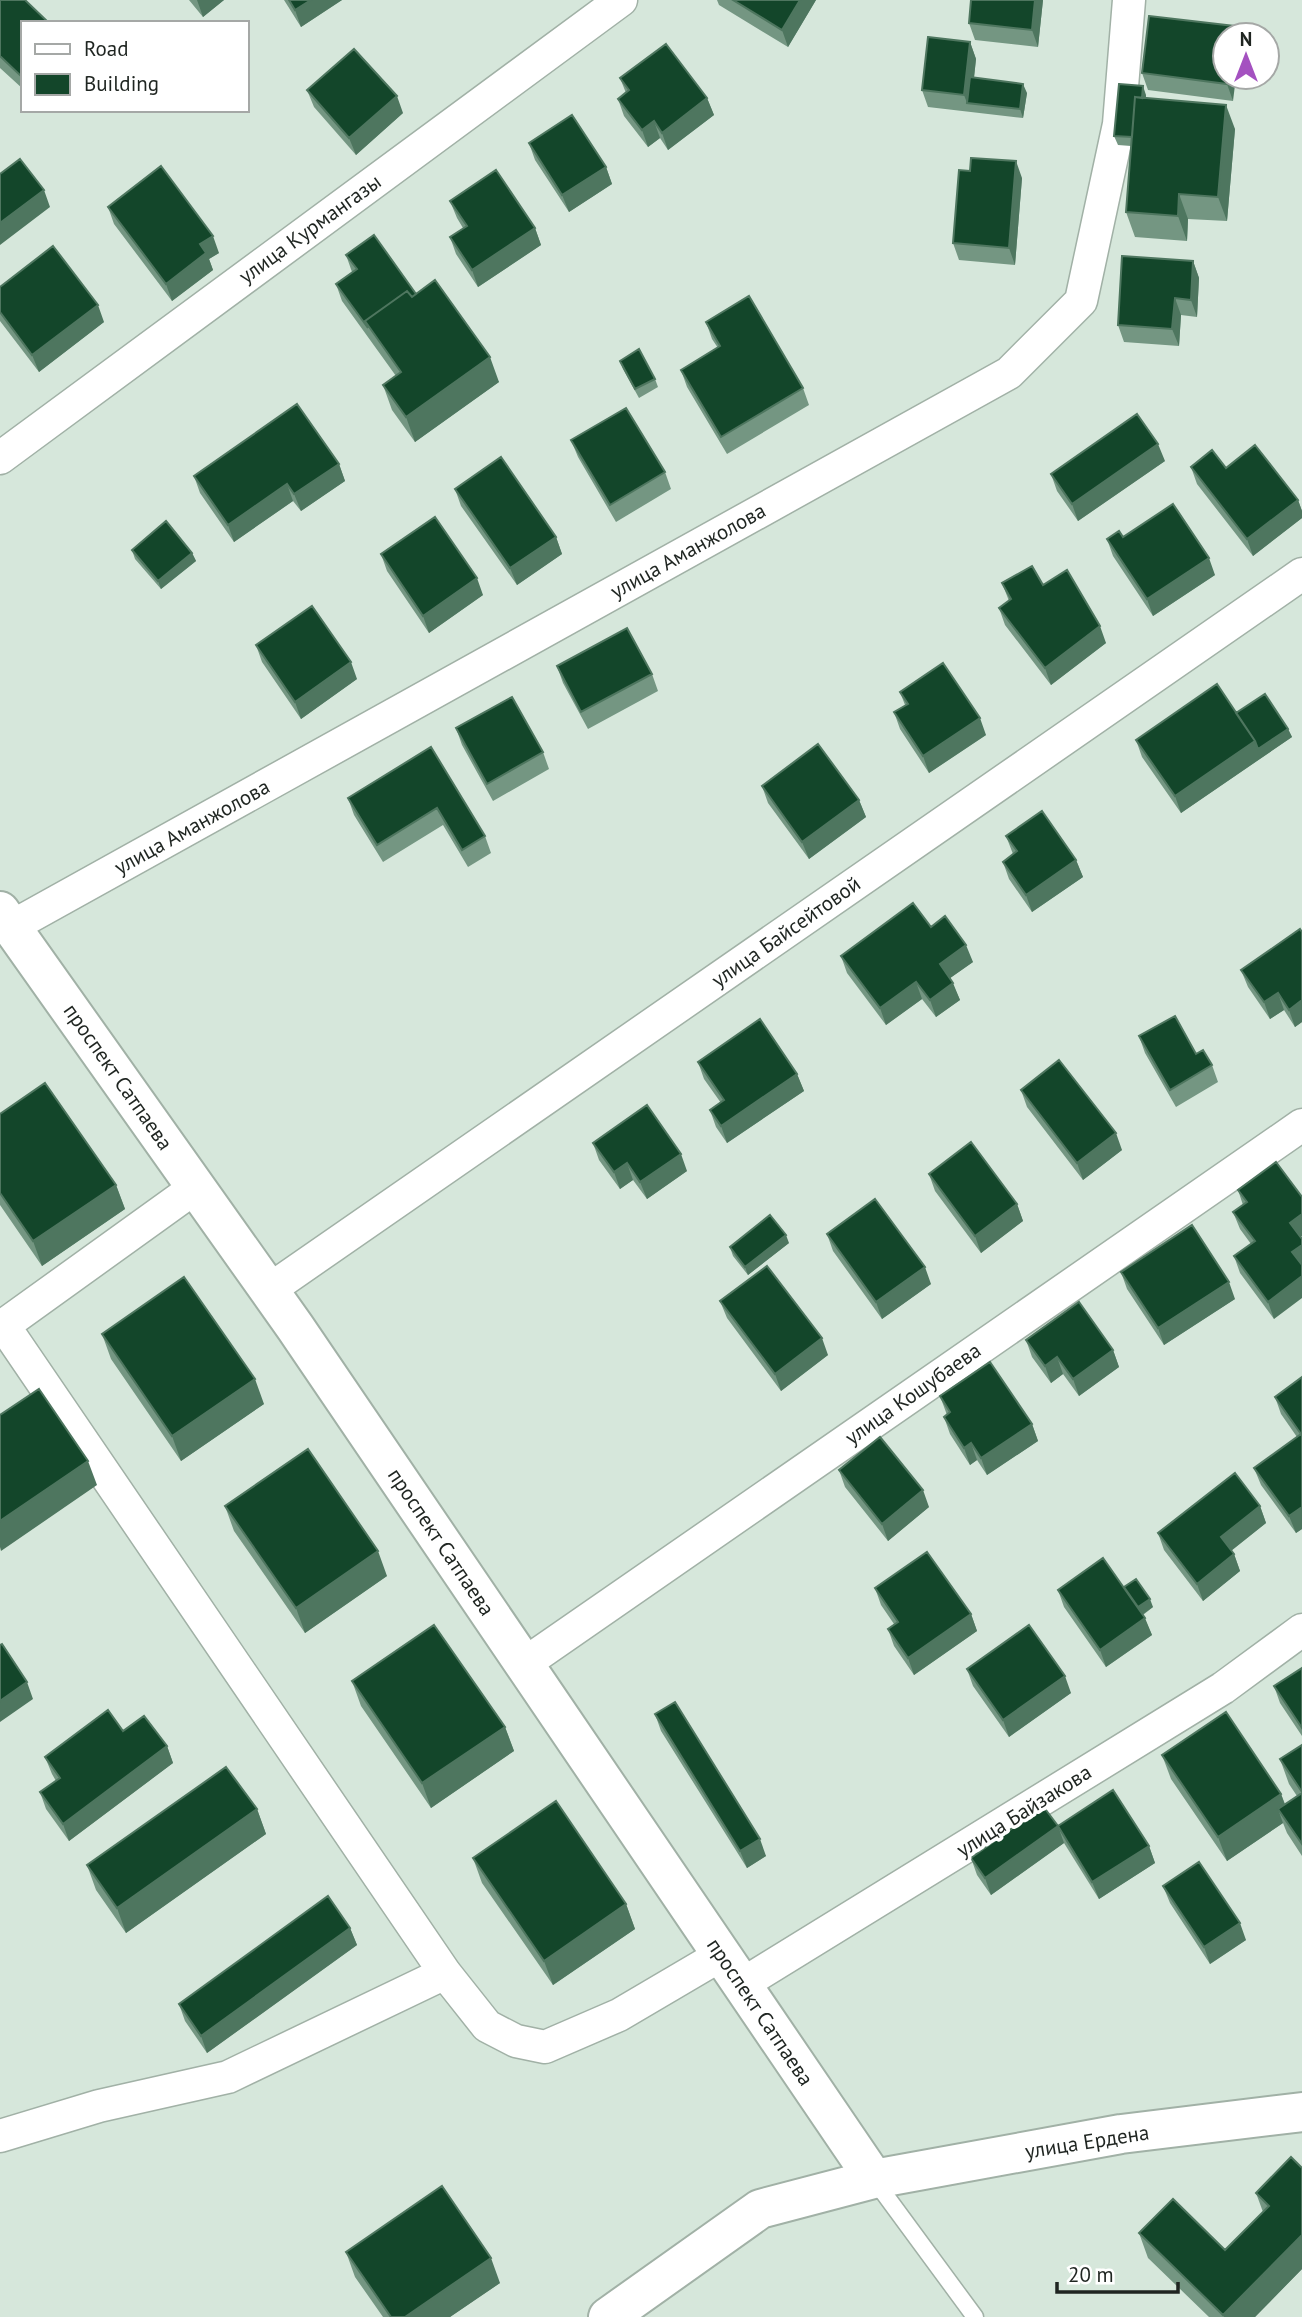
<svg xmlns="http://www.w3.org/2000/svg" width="1302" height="2317" font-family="'PT Sans',sans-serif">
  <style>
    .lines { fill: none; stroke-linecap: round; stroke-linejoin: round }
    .service-casing { stroke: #a1b1a6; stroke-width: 19 }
    .minor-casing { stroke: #a1b1a6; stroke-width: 35 }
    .tertiary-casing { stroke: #a1b1a6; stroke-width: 42 }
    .service { stroke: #fff; stroke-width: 16 }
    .minor { stroke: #fff; stroke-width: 32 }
    .tertiary { stroke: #fff; stroke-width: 38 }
    .wall { fill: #749682 }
    .shaded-wall { fill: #4e765f }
    .building { fill: #13462a; stroke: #4e765f; stroke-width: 2 }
    .labels { text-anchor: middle; stroke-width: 7; stroke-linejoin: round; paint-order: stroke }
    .street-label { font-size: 21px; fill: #1f2521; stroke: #fff }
  </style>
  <rect width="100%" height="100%" fill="#d6e7db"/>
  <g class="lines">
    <g class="service-casing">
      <path id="service" d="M875,2181L975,2317"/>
    </g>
    <g class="minor-casing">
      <path id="minor" d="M0,458L621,0
        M11,927L1009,373L1081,301L1119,124L1129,0
        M269,1290L1302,574
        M4,1326L445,1973L487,2026L516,2041L545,2047L619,2015L721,1955
        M0,1328L196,1187
        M524,1664L1302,1125
        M741,1985L1223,1688L1302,1630
        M0,2136L99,2106L228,2077L445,1973"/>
    </g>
    <g class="tertiary-casing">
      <path id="tertiary" d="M0,911L295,1327L874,2179
        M608,2317L760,2209L874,2179L1121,2134L1302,2112"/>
    </g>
    <use href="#service" class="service"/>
    <use href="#minor" class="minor"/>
    <use href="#tertiary" class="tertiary"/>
  </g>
  <path class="wall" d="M0,0L23,23V89L0,68Z
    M189,0H224L203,17Z
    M284,0H342L301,27Z
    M717,0H816L788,47L719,5Z
    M1043,0L1038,47L975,40L969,23Z
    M1234,26L1237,35H1225L1233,101L1148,90L1142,73Z
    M970,42L976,59L974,78L1027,93L1023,118L928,107L922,90Z
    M620,78L707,98L714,115L668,150L660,138L648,147L624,116L618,99L626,93Z
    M307,90L403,113L356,155L314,107Z
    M1146,95V98L1235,129L1227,221L1188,219L1187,241L1135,237L1126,212L1131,146L1118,145L1114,136Z
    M529,143L606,167L612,184L569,212L535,160Z
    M1022,178L1015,265L959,260L953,243Z
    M450,201L535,228L541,245L478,287L456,254L450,237L463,228L457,218Z
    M108,207L219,253L209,259L213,270L172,301L114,224Z
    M346,255L416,294L499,382L415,442L392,410L383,385L396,376L342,301L336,284L352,272Z
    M1193,261L1199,278L1197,317L1181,315L1179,346L1124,342L1118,325Z
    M0,287L104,322L39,372L0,321Z
    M706,322L803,388L809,405L727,454L687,387L681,370L718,348L712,339Z
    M620,361L655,379L658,387L639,398L623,369Z
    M571,440L665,472L671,489L616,522L578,457Z
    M1165,461L1078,521L1057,491L1051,474Z
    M339,464L345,481L301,511L293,501L234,542L200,493L194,476Z
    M1191,467L1298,500L1302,511V518L1253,556L1197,484Z
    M455,489L556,537L562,554L517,585L461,506Z
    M1123,537L1215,575L1153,616L1113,556L1107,539Z
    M132,550L192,553L196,561L161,589L135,559Z
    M381,554L483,595L429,633L387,571Z
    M1002,583L1043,585L1106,643L1051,685L1005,625L999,608L1009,601Z
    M256,645L357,679L301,719L262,662Z
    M557,666L652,674L658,691L588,729L563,683Z
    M900,692L986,735L929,773L900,729L894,712L905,705Z
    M1236,713L1288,729L1292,737L1181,813L1142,757L1136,740Z
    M456,728L543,752L549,769L493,801L462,745Z
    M431,747L485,836L491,853L468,867L443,825L383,862L354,815L348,798Z
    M762,786L859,800L866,817L809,859L768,803Z
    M1006,836L1076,860L1083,877L1032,912L1009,879L1003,862L1013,854Z
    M931,927L973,962L950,978L960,1000L936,1017L922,999L886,1025L847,973L841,956Z
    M1302,932V1022L1295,1027L1284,1010L1270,1019L1248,987L1241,970Z
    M1139,1036L1196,1054L1212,1065L1218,1082L1176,1107L1145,1053Z
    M698,1062L797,1074L804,1091L727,1143L716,1127L710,1110L721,1103L704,1079Z
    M1021,1090L1122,1150L1083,1180L1027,1107Z
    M0,1114L116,1185L125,1209L42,1266L0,1205Z
    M593,1143L687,1171L647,1199L633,1180L620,1189L599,1160Z
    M929,1174L1017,1204L1023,1221L981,1253L935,1191Z
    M1238,1190L1301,1237L1274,1319L1240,1273L1234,1256L1251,1244L1240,1229L1233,1212L1243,1205Z
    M827,1234L931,1284L882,1319L833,1251Z
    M789,1243L748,1275L733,1256L730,1247Z
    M1121,1272L1235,1299L1164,1345L1127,1289Z
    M720,1301L828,1355L781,1391L727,1318Z
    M102,1334L264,1404L181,1461L111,1359Z
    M1026,1340L1113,1350L1119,1367L1079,1396L1063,1374L1051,1383L1032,1357Z
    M1302,1377V1529L1296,1533L1261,1485L1254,1468L1297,1437L1281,1414L1275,1397Z
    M940,1396L1032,1424L1038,1441L987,1475L977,1460L970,1465L950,1434L944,1417L947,1415Z
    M839,1470L929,1507L888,1541L845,1487Z
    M225,1506L387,1576L305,1633L234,1531Z
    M1260,1506L1266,1523L1231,1551L1234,1554L1240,1571L1203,1601L1164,1550L1158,1533Z
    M1124,1587L1153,1607L1143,1615L1152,1635L1106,1667L1064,1607L1058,1590Z
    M875,1588L971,1614L977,1631L914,1675L894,1646L888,1629L894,1624L881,1605Z
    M1302,1668V1736L1280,1703L1274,1686Z
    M967,1669L1071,1693L1009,1737L973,1686Z
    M352,1681L505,1727L514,1751L431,1808L361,1706Z
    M655,1714L766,1856L747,1868L661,1731Z
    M123,1731L167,1746L173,1763L69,1841L46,1809L40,1792L56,1781L52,1774L45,1757Z
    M1302,1745V1856L1287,1833L1283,1823L1227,1861L1171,1779L1162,1755L1281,1794L1285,1804L1297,1796L1289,1784L1280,1759Z
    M257,1809L266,1834L126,1933L96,1890L87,1865Z
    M1058,1826L1064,1843L991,1895L977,1875L971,1858Z
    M1058,1826L1149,1846L1155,1863L1099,1899L1064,1843Z
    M473,1858L626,1904L635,1929L553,1985L482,1883Z
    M1163,1886L1246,1940L1210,1964L1170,1903Z
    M350,1928L357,1945L207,2053L185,2021L179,2004Z
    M1302,2168V2269L1255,2317H1209L1148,2258L1139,2233L1225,2250L1263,2212L1256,2193Z
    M346,2252L500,2283L450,2317H383L355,2277Z"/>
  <path class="shaded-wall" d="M197,0H224L203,17Z
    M311,0H342L301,27L295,10Z
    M800,0H816L788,47L782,30Z
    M1035,0H1043L1038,47L1032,30Z
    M970,42L976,59L971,104L967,103L964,95Z
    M1227,77H1236L1233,101L1227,84Z
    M1023,84L1027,93L1023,118L1020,109Z
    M1143,86L1146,95L1142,147L1139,138Z
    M397,96L403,113L356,155L349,138Z
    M707,98L714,115L668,150L662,133Z
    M1226,105L1235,129L1227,221L1218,197Z
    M654,121L660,138L648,147L642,130Z
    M1016,161L1022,178L1015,265L1009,248Z
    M606,167L612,184L569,212L562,195Z
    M44,190L50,207L0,245V223Z
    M1179,194L1188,219L1187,241L1178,216Z
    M535,228L541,245L478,287L472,270Z
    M213,236L219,253L209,259L213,270L172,301L166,284L200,244Z
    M1193,261L1199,278L1197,317L1191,300Z
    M1175,298L1181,315L1179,346L1172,329Z
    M98,305L104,322L39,372L32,355Z
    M490,357L499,382L415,442L406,417Z
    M1158,444L1165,461L1078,521L1072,504Z
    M339,464L345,481L301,511L294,494Z
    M287,484L293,501L234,542L228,525Z
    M1298,500L1302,511V518L1253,556L1247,539Z
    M556,537L562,554L517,585L510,568Z
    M192,553L196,561L161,589L158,581Z
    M1209,558L1215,575L1153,616L1147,599Z
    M477,578L483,595L429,633L423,616Z
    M1100,626L1106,643L1051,685L1045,668Z
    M351,662L357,679L301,719L295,702Z
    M980,718L986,735L929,773L923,756Z
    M1288,729L1292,737L1181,813L1175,796L1255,741Z
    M859,800L866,817L809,859L802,842Z
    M1076,860L1083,877L1032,912L1026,895Z
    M966,945L973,962L946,981L940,964Z
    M916,982L922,999L886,1025L880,1008Z
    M953,983L960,1000L936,1017L930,1000Z
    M1278,993L1284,1010L1270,1019L1264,1002Z
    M1302,1000V1022L1295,1027L1289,1010Z
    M797,1074L804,1091L727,1143L721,1126Z
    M1116,1133L1122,1150L1083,1180L1077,1163Z
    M681,1154L687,1171L647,1199L640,1182Z
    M627,1163L633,1180L620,1189L614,1172Z
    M116,1185L125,1209L42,1266L33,1241Z
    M1017,1204L1023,1221L981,1253L975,1236Z
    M1302,1214V1236L1296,1240L1290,1223Z
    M786,1235L789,1243L748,1275L745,1267Z
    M1302,1245V1267L1292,1252Z
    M925,1267L931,1284L882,1319L876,1302Z
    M1302,1276V1298L1274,1319L1268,1302Z
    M1229,1282L1235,1299L1164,1345L1158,1328Z
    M822,1338L828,1355L781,1391L775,1374Z
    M1113,1350L1119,1367L1079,1396L1073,1379Z
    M1057,1357L1063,1374L1051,1383L1045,1366Z
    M255,1379L264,1404L181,1461L172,1436Z
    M1032,1424L1038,1441L987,1475L981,1458Z
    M971,1443L977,1460L970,1465L964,1448Z
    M88,1461L97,1485L1,1551L0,1547V1521Z
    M923,1490L929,1507L888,1541L882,1524Z
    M1260,1506L1266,1523L1227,1554L1221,1537Z
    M1302,1507V1529L1296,1533L1289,1516Z
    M378,1551L387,1576L305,1633L296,1608Z
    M1234,1554L1240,1571L1203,1601L1197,1584Z
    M1150,1599L1153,1607L1139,1617L1136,1609Z
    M971,1614L977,1631L914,1675L908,1658Z
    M1145,1618L1152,1635L1106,1667L1100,1650Z
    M1065,1676L1071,1693L1009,1737L1003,1720Z
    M27,1682L33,1699L0,1722V1701Z
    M505,1727L514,1751L431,1808L422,1783Z
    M167,1746L173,1763L69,1841L63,1824Z
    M1281,1794L1290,1819L1278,1809L1283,1823L1227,1861L1218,1837Z
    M257,1809L266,1834L126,1933L117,1908Z
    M1058,1826L1064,1843L991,1895L985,1878Z
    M760,1839L766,1856L747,1868L740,1851Z
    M1149,1846L1155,1863L1099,1899L1092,1882Z
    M626,1904L635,1929L553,1985L544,1961Z
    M1240,1923L1246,1940L1210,1964L1204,1947Z
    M350,1928L357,1945L207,2053L201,2036Z
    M1302,2235V2269L1255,2317H1224L1223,2315Z
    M491,2258L500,2283L450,2317H405Z"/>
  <path class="building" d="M0,0H25L49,23H23V78L0,56Z
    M289,0H311L295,10Z
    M733,0H800L782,30Z
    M971,0H1035L1032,30L969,23Z
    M1149,16L1234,26L1233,35H1225V77H1227V84L1142,73Z
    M928,37L970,42L964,95L922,90Z
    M666,44L707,98L662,133L654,121L642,130L618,99L629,90L620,78Z
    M354,49L397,96L349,138L307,90Z
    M970,77L1023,84L1020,109L967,103Z
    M1119,84L1143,86L1142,98L1135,97L1132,137L1114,136Z
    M1135,97L1226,105L1218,197L1179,194L1178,216L1126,212Z
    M572,115L606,167L562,195L529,143Z
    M971,158L1016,161L1009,248L953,243L959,170L970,171Z
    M20,159L44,190L0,223V174Z
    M161,166L213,236L200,244L206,253L166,284L108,207Z
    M496,170L535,228L472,270L450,237L467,226L450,201Z
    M374,235L416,294L412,297L407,291L365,321L368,328L336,284L357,269L346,255Z
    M53,246L98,305L32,355L0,312V287Z
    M1122,256L1193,261L1191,300L1175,298L1172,329L1118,325Z
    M435,280L490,357L406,417L383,385L401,372L365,321L407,291L412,297Z
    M749,296L803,388L721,437L681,370L720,346L706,322Z
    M639,349L655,379L635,389L620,361Z
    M297,404L339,464L294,494L287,484L228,525L194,476Z
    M626,408L665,472L610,505L571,440Z
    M1137,414L1158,444L1072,504L1051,474Z
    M1255,445L1298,500L1247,539L1191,467L1212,450L1226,468Z
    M501,457L556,537L510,568L455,489Z
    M1173,504L1209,558L1147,599L1107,539L1119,531L1123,537Z
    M435,517L477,578L423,616L381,554Z
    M166,521L192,553L158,581L132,550Z
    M1032,566L1043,585L1067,570L1100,626L1045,668L999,608L1011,599L1002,583Z
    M312,606L351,662L295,702L256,645Z
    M627,628L652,674L581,712L557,666Z
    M943,663L980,718L923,756L894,712L908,704L900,692Z
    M1217,684L1255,741L1175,796L1136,740Z
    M1265,694L1288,729L1258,749L1255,741L1236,713Z
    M512,697L543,752L487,784L456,728Z
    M818,744L859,800L802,842L762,786Z
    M431,747L485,836L462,850L437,808L377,845L348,798Z
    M1042,811L1076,860L1026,895L1003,862L1017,851L1006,836Z
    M913,903L931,927L945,916L966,945L940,964L953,983L930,1000L916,982L880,1008L841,956Z
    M1300,929L1302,932V1000L1289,1010L1278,993L1264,1002L1241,970Z
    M1175,1016L1196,1054L1203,1050L1212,1065L1170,1090L1139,1036Z
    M760,1019L797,1074L721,1126L710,1110L724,1100L698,1062Z
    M1059,1060L1116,1133L1077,1163L1021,1090Z
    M45,1083L116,1185L33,1241L0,1193V1114Z
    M647,1105L681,1154L640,1182L627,1163L614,1172L593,1143Z
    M971,1142L1017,1204L975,1236L929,1174Z
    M1276,1162L1302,1197V1214L1290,1223L1302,1239V1245L1292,1252L1302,1265V1276L1268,1302L1234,1256L1255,1241L1233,1212L1247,1202L1238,1190Z
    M875,1199L925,1267L876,1302L827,1234Z
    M770,1215L786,1235L745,1267L730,1247Z
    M1192,1225L1229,1282L1158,1328L1121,1272Z
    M767,1266L822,1338L775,1374L720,1301Z
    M184,1277L255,1379L172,1436L102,1334Z
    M1079,1302L1113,1350L1073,1379L1057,1357L1045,1366L1026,1340Z
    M990,1362L1032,1424L981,1458L971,1443L964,1448L944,1417L950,1412L940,1396Z
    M1302,1377V1507L1289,1516L1254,1468L1301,1434L1275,1397Z
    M39,1389L88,1461L0,1521V1415Z
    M880,1437L923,1490L882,1524L839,1470Z
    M308,1449L378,1551L296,1608L225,1506Z
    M1235,1473L1260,1506L1221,1537L1234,1554L1197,1584L1158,1533Z
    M927,1552L971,1614L908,1658L888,1629L898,1622L875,1588Z
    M1103,1558L1145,1618L1100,1650L1058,1590Z
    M1136,1579L1150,1599L1138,1607L1124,1587Z
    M434,1625L505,1727L422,1783L352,1681Z
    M1029,1625L1065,1676L1003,1720L967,1669Z
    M2,1644L27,1682L0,1701V1645Z
    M1302,1668V1728L1274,1686Z
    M675,1702L760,1839L740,1851L655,1714Z
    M108,1710L123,1731L144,1716L167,1746L63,1824L40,1792L60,1778L45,1757Z
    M1226,1712L1281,1794L1218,1837L1162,1755Z
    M1302,1745V1792L1280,1759Z
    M226,1767L257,1809L117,1908L87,1865Z
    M1113,1790L1149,1846L1092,1882L1058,1826Z
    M1302,1793V1844L1278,1809Z
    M556,1801L626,1904L544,1961L473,1858Z
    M1043,1806L1058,1826L985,1878L971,1858Z
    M1199,1862L1240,1923L1204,1947L1163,1886Z
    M328,1896L350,1928L201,2036L179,2004Z
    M1291,2157L1302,2168V2235L1223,2315L1139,2233L1173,2199L1225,2250L1269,2206L1256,2193Z
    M442,2186L491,2258L405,2317H391L346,2252Z"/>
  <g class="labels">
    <g class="street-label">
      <text transform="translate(310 229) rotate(-36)" y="7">улица Курмангазы</text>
      <text transform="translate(688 551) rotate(-29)" y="7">улица Аманжолова</text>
      <text transform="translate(192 827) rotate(-29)" y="7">улица Аманжолова</text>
      <text transform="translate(786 932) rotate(-35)" y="7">улица Байсейтовой</text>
      <text transform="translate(118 1077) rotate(55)" y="7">проспект Сатпаева</text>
      <text transform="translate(913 1394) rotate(-35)" y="7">улица Кошубаева</text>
      <text transform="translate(441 1542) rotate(56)" y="7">проспект Сатпаева</text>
      <text transform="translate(1024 1811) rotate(-32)" y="7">улица Байзакова</text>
      <text transform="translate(760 2012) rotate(56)" y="7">проспект Сатпаева</text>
      <text transform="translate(1087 2142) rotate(-9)" y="7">улица Ердена</text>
    </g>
  </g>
  <rect x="21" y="21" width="228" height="91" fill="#ffffff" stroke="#a5a8a6" stroke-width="2"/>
  <rect x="35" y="44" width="35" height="10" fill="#ffffff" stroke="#a5a8a6" stroke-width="2"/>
  <text x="84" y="56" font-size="21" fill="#1f2521">Road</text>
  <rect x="35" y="74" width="35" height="21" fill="#13462a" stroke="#a5a8a6" stroke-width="2"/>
  <text x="84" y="91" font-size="21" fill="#1f2521">Building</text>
  <g transform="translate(1246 56)"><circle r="33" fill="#ffffff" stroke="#a5a8a6" stroke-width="2"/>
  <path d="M0-5L12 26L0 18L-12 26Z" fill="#a451c0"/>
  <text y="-10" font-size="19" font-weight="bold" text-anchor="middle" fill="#1f2521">N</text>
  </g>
  <path d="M1057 2282v10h121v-10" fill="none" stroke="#1f2521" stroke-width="3.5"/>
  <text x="1068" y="2282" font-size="21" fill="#1f2521" stroke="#ffffff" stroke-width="5" paint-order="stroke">20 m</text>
</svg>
